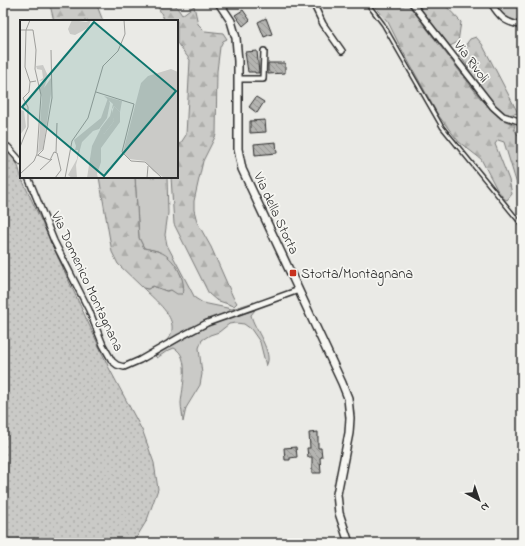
<svg xmlns="http://www.w3.org/2000/svg" width="525" height="546" font-family="'Indie Flower',sans-serif">
  <style>
    .grass { fill: #cacac7; stroke: #7a7a79 }
    .forest { fill: url(#forest-firs); stroke: #7a7a79 }
    .park { fill: url(#park-dots); stroke: #7a7a79 }
    .building { fill: url(#building-back-hatch); stroke: #2b2b2b }
    .lines { fill: none; stroke-linecap: round; stroke-linejoin: round }
    .lane-casing { stroke: #2b2b2b; stroke-width: 5.5 }
    .street-casing { stroke: #2b2b2b; stroke-width: 8 }
    .secondary-casing { stroke: #2b2b2b; stroke-width: 10 }
    .lane { stroke: #f6f6f2; stroke-width: 2.5 }
    .street { stroke: #f6f6f2; stroke-width: 5 }
    .secondary { stroke: #f6f6f2; stroke-width: 7 }
    .poi-dot { fill: #c8321e; stroke: #f6f6f2; stroke-width: 1.5 }
    .labels { text-anchor: middle; stroke-width: 3.5; stroke-linejoin: round; paint-order: stroke }
    .street-label { font-size: 14px; fill: #2b2b2b; stroke: #f6f6f2 }
    .poi-label { font-size: 14px; fill: #2b2b2b; stroke: #f6f6f2; text-anchor: start }
    .inset-road { fill: none; stroke: #9e9e9b; stroke-width: 1 }
    .view { fill: #0f766e; fill-opacity: 0.15; stroke: #0f766e; stroke-width: 2 }
    .inset-edge { fill: none; stroke: #2b2b2b; stroke-width: 2 }
  </style>
  <defs>
    <pattern id="forest-firs" width="22" height="20" patternUnits="userSpaceOnUse"><rect width="22" height="20" fill="#cacac7"/><path d="M5 1l3.5 6h-7zM16 11l3.5 6h-7z" fill="#aeaeab"/></pattern>
    <pattern id="park-dots" width="8" height="8" patternUnits="userSpaceOnUse"><rect width="8" height="8" fill="#cacac7"/><path d="M2 2h.1M6 6h.1" fill="none" stroke="#aeaeab" stroke-width="1.8" stroke-linecap="round"/></pattern>
    <pattern id="building-back-hatch" width="6" height="6" patternUnits="userSpaceOnUse"><rect width="6" height="6" fill="#b4b4b1"/><path d="M-1 5l2 2M0 0l6 6M5-1l2 2" fill="none" stroke="#939390"/></pattern>
  </defs>
  <rect width="100%" height="100%" fill="#eaeae6"/>
  <filter id="ink" filterUnits="userSpaceOnUse"><feTurbulence type="fractalNoise" baseFrequency=".025" numOctaves="2"/><feDisplacementMap in="SourceGraphic" scale="8" xChannelSelector="R" yChannelSelector="G"/><feConvolveMatrix kernelMatrix="1 2 1 2 8 2 1 2 1" color-interpolation-filters="sRGB"/></filter>
  <g filter="url(#ink)">
    <path class="grass" d="M493,3H522V22C507,24 501,13 493,3Z
      M135,177H167L168,213L165,235L167,245L195,298L203,303L232,309L254,302L255,304L195,327H190L183,333L161,346H160C189,326 159,304 143,288L148,289L153,286L166,291L171,290L182,294L184,290L181,275L158,251L144,248L139,238Z
      M255,310L251,315C253,327 275,354 266,366L260,342L251,329L244,324L236,323L229,324L219,332L210,335L202,340L199,348L202,374L200,385L186,408L183,422C183,416 181,409 181,403C182,389 191,356 174,348L167,351L157,358L155,356L161,351L216,322Z"/>
    <path class="forest" d="M48,3H96L103,21H54L51,9Z
      M156,3H174L182,15L194,6L198,24L205,31L223,33L227,39L223,41L220,47L217,71L216,135L203,161L194,201V210L197,222L211,247L233,297L237,303L234,306L216,300L209,294L174,224L171,177H177V149L186,135L190,60L177,43V21H165Z
      M372,3H407L481,99L503,120L515,125L514,129L518,135L522,134V195L519,191L504,142L498,140L495,144L509,180L512,194L507,200L501,197L481,159L459,142L438,115L401,48L388,22Z
      M416,3H443L461,22L458,42L450,46Z
      M476,37L482,44L518,113C513,114 508,116 503,113C492,107 467,66 459,54L470,39Z
      M99,177H135L139,238L144,248C152,250 162,251 168,257C177,264 187,283 182,294H177L171,290L167,291L153,286L148,289L143,288L118,264L112,252Z"/>
    <path class="park" d="M3,150C14,154 19,166 21,177L109,368L143,432L154,463L158,489L147,520L133,543H3Z"/>
    <path class="building" d="M243,10L250,20L243,26L235,15Z
      M266,18L272,34L264,37L258,22Z
      M257,51L259,73H255V72H248L245,52Z
      M268,63H285V73L268,74Z
      M256,97L264,102L257,113L249,107Z
      M265,120L266,132L250,133V121Z
      M276,142L277,153L255,155L254,144Z
      M318,432V448H321L322,457L320,458L321,473H312V457H308L307,448H310L309,433Z
      M296,447L297,457L290,458V460H285L284,448Z"/>
    <g class="lines">
      <g class="lane-casing">
        <path id="lane" d="M367,3L383,24L442,127L522,225"/>
      </g>
      <g class="street-casing">
        <path id="street" d="M313,3L323,24L342,51
          M412,3L493,107L503,116L522,122
          M491,3C500,18 505,22 522,26
          M238,79H263L264,51
          M3,145L8,147L21,162
          M28,177L54,241L89,310L103,345L112,361L117,365L124,367L140,360L180,337L207,323L299,290"/>
      </g>
      <g class="secondary-casing">
        <path id="secondary" d="M219,3L231,21L236,38L238,61V149L242,169L342,383L348,398L350,418L349,433L337,494L339,513L349,543"/>
      </g>
      <use href="#lane" class="lane"/>
      <use href="#street" class="street"/>
      <use href="#secondary" class="secondary"/>
    </g>
  </g>
  <rect class="poi-dot" x="289" y="269" width="8" height="8" rx="2"/>
  <g class="labels">
    <g class="street-label">
      <text transform="translate(472 61) rotate(53)" y="5">Via Rivoli</text>
      <text transform="translate(277 213) rotate(65)" y="5">Via della Storta</text>
      <text transform="translate(88 281) rotate(65)" y="5">Via Domenico Montagnana</text>
    </g>
    <g class="poi-label">
      <text x="301" y="278">Storta/Montagnana</text>
    </g>
  </g>
  <g transform="translate(20 20)">
    <rect width="158" height="158" fill="#eaeae6"/>
    <path d="M52,0L66,2L71,0L68,8L55,15L50,14L48,9ZM84,76L102,81L100,92L94,86L92,89L94,101L84,114L80,109L90,96L93,84Z" fill="#cacac7"/>
    <path d="M23,45L28,56L24,68L31,58V74L23,129L18,133L22,77L19,67L25,60L19,61L23,58L22,50L17,49L16,46ZM88,78L90,83L87,98L79,109L73,111L62,122L56,145L57,158H52L48,155L57,139L58,130H55L56,126L54,120L81,98ZM94,86L100,92V102L81,128V142L77,154L78,158H67L72,126L80,110L82,108L84,114L94,101L92,94ZM1,90L4,91L6,107L0,115Z" fill="#cacac7"/>
    <path d="M151,49L158,52V158L143,157L133,151L125,141L109,139L103,132L121,63L128,56Z" fill="#cacac7"/>
    <path class="inset-road" d="M10,0L6,10L5,47L10,62L16,61M0,10H13L16,30L15,49L21,75L17,134L14,141L0,154M76,72L114,84L102,132L111,141L125,142L142,158M0,127L8,107V87L3,78L9,72L10,62M36,132L37,103M17,135L30,140L34,132L37,133L41,150L35,158M18,135L23,130L32,78L31,30M20,150L32,139M45,158L52,121L68,98L83,46L98,31L105,14L104,0M127,158L128,146"/>
    <path class="view" d="M74,2L156,71L84,156L2,87Z"/>
    <rect width="158" height="158" class="inset-edge"/>
  </g>
  <rect width="525" height="546" fill="none" stroke="#f6f6f2" stroke-width="16"/>
  <rect x="8" y="8" width="509" height="530" fill="none" stroke="#2b2b2b" stroke-width="1.5" filter="url(#ink)"/>
  <g transform="translate(479 500) rotate(140)" stroke="#f6f6f2" stroke-width="3" paint-order="stroke">
  <path d="M0-3L7 15L0 10L-7 15Z" fill="#2b2b2b"/>
  <text y="-6" font-size="11" font-weight="bold" text-anchor="middle" fill="#2b2b2b">N</text>
  </g>
</svg>
